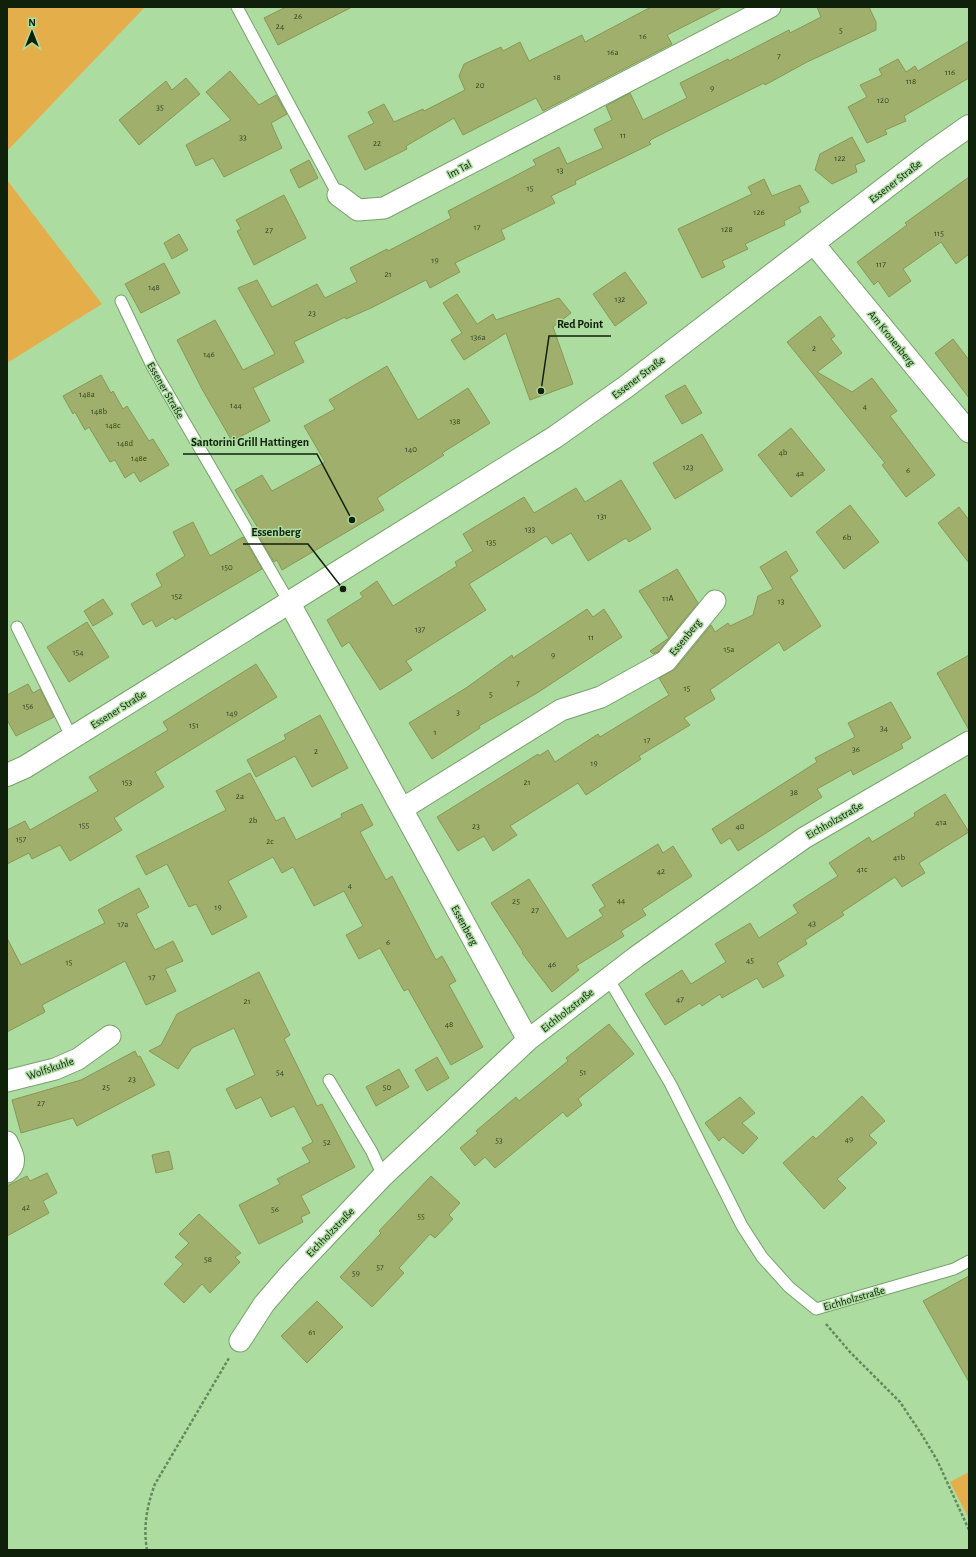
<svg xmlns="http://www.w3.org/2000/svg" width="976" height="1557" font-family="'Alegreya Sans',sans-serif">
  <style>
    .green { fill: #e4ae4b }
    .building { fill: #a0b06c; stroke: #889754 }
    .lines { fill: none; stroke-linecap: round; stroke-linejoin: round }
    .service-casing { stroke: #76a26a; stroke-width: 13 }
    .minor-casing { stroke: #76a26a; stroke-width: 23 }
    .tertiary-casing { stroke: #76a26a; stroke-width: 24 }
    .path { stroke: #65875d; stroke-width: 2.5; stroke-dasharray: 3 2; stroke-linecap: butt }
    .service { stroke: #fff; stroke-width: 11 }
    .minor { stroke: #fff; stroke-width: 21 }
    .tertiary { stroke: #fff; stroke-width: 22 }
    .labels { text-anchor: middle; stroke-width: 3; stroke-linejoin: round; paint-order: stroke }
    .number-label { font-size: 9px; fill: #334523 }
    .street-label { font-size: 11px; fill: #0f210b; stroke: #addca1 }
    .leader { fill: none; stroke: #0f210b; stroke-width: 1.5 }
    .callout-dot { fill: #0f210b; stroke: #addca1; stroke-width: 1.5 }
    .callout-label { font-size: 12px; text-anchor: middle; font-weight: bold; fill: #0f210b; stroke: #addca1; stroke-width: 3; stroke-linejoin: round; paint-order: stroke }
  </style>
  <rect width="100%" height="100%" fill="#addca1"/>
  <path class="green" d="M7,7H145L7,151Z
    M7,180L102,304L7,363Z
    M969,1472V1519L950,1482Z"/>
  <path class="building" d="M286,7H352L278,45L264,18Z
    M651,7H722L667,35L672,44L543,111L536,98L463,135L454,118L406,146L407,149L365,170L348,136L374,123L368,112L384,104L394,122L423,109L424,111L465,90L459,76L464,64L501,47L503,51L520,42L529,61L582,35L585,42Z
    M817,7H869L876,22V30L807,62L765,85L764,83L652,139L649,142L651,144L575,181L576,184L551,196L555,203L501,230L505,239L455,263L460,272L430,288L426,280L371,308L346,319L345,317L294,342L304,362L253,388L270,421L232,441L202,389L177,340L215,320L243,370L275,354L238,288L257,280L272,307L317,284L325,298L357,282L350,268L387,249L388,251L451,218L448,211L536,165L533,160L559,147L567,164L603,148L594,129L612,120L606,106L630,93L643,120L687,98L680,83L728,59L729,61L789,30L790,33L821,17Z
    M969,41V78L904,116L906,121L885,130L887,134L867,143L848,107L867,97L860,85L882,75L879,69L898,59L906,72L915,66L918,71Z
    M230,71L259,105L276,95L287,114L271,123L282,148L224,177L213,158L196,166L186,145L231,120L206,92Z
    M186,78L200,94L139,145L119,120L166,81L172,90Z
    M852,137L865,161L855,165L857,172L832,184L815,170L820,154Z
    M309,160L318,178L299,188L290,170Z
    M969,177V254L956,264L941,242L903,269L911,281L889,297L878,281L874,285L857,262L907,225L905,223Z
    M764,179L772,196L800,185L809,202L799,207L801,212L784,221L785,225L745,244L748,249L722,261L725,267L702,278L678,229L752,194L748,187Z
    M284,195L306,238L254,265L237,231L241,229L236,220Z
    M179,234L188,250L172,259L164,243Z
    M164,263L180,293L141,313L125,284Z
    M625,272L647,303L615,326L593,294Z
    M457,294L477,324L493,314L496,320L559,298L571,313L553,327L573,384L530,400L506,333L464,360L451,340L462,333L443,303Z
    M820,316L835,336L831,339L842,353L817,372L852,392L872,378L897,411L890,416L935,475L906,497L882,465L885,463L787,342Z
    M953,339L969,360V398L935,353Z
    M387,366L418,420L468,388L490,423L442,453L444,455L377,498L384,510L282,570L277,560L274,562L255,530L258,528L235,490L262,475L272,491L325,462L304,426L335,409L329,400Z
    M101,375L111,393L113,391L123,409L127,406L149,441L153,439L169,465L140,482L134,472L125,478L115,460L110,462L89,427L85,430L75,412L73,414L63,396Z
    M685,385L702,413L682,424L665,396Z
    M791,428L825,470L791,497L758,455Z
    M702,434L723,470L675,499L653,463Z
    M621,480L651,529L629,542L626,538L588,561L571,533L552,544L546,536L469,584L486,610L406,661L412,670L380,690L349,642L342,647L327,620L363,597L360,593L377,581L393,606L457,566L455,562L473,551L463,534L524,497L534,513L576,488L585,502Z
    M850,505L879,542L844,569L816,532Z
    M959,507L969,520V563L938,523Z
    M193,522L210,556L243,537L262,569L175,620L173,617L156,627L152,620L143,625L131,604L162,586L156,574L185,556L173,532Z
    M786,551L798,571L790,577L821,626L784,651L779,642L710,690L715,699L684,718L690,725L639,756L641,759L586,795L578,783L510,826L517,835L493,851L484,836L458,851L437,817L538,754L539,756L548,750L555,762L598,734L600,737L669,695L659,678L675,669L711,625L715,632L728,623L730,626L753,615L758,596L773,589L760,567Z
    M677,569L698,603L658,652L653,654L650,651L669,638L639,591Z
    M103,599L113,614L93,626L84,611Z
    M587,609L593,617L604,609L622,637L537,693L479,726L480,728L432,759L409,723L466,688L512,655L513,658Z
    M87,622L109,657L69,682L47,647Z
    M969,655V730L937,673Z
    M256,664L277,697L155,772L164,787L114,818L122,830L70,861L60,845L32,859L29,853L7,864V830L25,821L30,830L98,791L89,777L168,730L163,722Z
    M28,684L33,693L40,689L54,717L16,736L7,720V695Z
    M891,702L911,738L901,744L903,748L853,775L851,770L817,789L822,797L738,851L730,838L721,844L712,829L817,762L815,758L855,737L848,723Z
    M320,715L348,768L312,787L295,756L256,777L247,760L286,739L284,735Z
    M250,773L276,821L284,817L296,840L342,817L341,814L362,804L373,825L360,832L386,880L392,876L436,960L442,956L456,981L449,985L483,1047L451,1065L408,989L404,991L380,948L359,959L346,935L363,926L344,891L314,906L293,867L282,873L273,857L228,881L247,917L212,935L196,904L189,907L167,864L146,875L136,856L226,810L216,791Z
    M945,794L969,832L919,863L925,873L902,887L895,877L842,912L844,915L805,940L807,944L777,963L784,976L763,988L757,978L722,998L720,994L702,1006L700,1003L665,1025L645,994L682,970L691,984L726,962L715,944L750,923L759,938L798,913L793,905L838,876L829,863L869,837L872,842L915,816L914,813Z
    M658,844L663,853L673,846L692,876L642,909L646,915L621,931L624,936L576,966L579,970L552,992L522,953L523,952L491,903L529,879L567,939L603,916L599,910L605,906L592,885Z
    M139,888L149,907L136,914L155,950L173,941L183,961L165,969L176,991L146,1005L125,961L42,1005L45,1012L7,1032V938L21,965L105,923L98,910Z
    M259,972L290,1035L284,1039L317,1106L322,1104L355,1167L301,1196L310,1213L301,1217L303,1222L259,1244L239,1205L280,1184L277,1179L310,1162L302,1148L313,1142L294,1106L271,1117L261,1097L236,1109L226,1089L255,1075L234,1028L192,1048L178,1069L149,1051L161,1045L177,1014Z
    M609,1024L634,1054L578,1099L582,1105L567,1117L563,1112L495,1168L485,1157L475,1166L460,1148L478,1133L476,1131L516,1097L519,1101L568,1061L566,1058Z
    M135,1051L138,1057L140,1056L155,1085L77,1126L73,1118L21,1133L12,1100L81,1080Z
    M437,1057L449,1078L427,1091L415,1070Z
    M399,1069L409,1087L376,1106L366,1087Z
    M862,1096L885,1121L869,1135L877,1143L837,1179L846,1188L824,1209L783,1163L813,1136L816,1139Z
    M740,1097L755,1113L742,1123L758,1138L743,1154L723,1137L719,1141L705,1123Z
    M169,1151L173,1169L156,1173L152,1155Z
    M47,1173L57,1193L43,1201L49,1213L7,1236V1186L27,1176L30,1181Z
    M431,1176L460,1203L449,1215L453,1219L435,1238L430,1234L399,1268L404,1273L372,1307L340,1277L381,1233L379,1231Z
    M199,1214L241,1253L235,1257L240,1262L210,1293L202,1284L184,1303L164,1284L183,1264L175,1257L189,1243L179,1234Z
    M969,1276V1382L923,1301Z
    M317,1301L343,1327L307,1363L281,1336Z"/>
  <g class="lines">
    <g class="service-casing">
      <path id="service" d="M237,7L338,195
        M121,301L152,366L289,602
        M17,627L72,738
        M608,978L670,1083L742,1226L762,1257L789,1287L816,1309L954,1269L969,1261
        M329,1080L372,1152L383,1176"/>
    </g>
    <g class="minor-casing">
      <path id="minor" d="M338,195L358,210L384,208L770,7
        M814,244L969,432
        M289,602L528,1040
        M402,809L561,710L601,697L666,661L715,601
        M7,1081L55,1069L78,1059L110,1036
        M7,1142C13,1154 18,1163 7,1172
        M240,1341L264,1304L289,1275L383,1176L528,1040L636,957L804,838L969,742"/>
    </g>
    <g class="tertiary-casing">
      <path id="tertiary" d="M7,775L25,767L555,437L627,386L932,152L969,126"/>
    </g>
    <path class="path" d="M826,1324L850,1352L900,1402L922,1435L937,1460L969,1530
      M147,1550C143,1527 147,1505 155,1484L229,1358"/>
    <use href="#service" class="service"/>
    <use href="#minor" class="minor"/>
    <use href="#tertiary" class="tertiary"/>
  </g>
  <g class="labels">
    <g class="number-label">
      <text x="298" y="19">26</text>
      <text x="280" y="29">24</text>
      <text x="841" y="33">5</text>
      <text x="643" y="39">16</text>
      <text x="613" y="55">16a</text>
      <text x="779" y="59">7</text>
      <text x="950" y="75">116</text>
      <text x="557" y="80">18</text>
      <text x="911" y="84">118</text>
      <text x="480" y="88">20</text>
      <text x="712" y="91">9</text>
      <text x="883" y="103">120</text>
      <text x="160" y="110">35</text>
      <text x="623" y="138">11</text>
      <text x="243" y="140">33</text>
      <text x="377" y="146">22</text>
      <text x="840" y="161">122</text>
      <text x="560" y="173">13</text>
      <text x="530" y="191">15</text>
      <text x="759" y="215">126</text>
      <text x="477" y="230">17</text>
      <text x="727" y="232">128</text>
      <text x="269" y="233">27</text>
      <text x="939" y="236">115</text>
      <text x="435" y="263">19</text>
      <text x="881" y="267">117</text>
      <text x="388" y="277">21</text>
      <text x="154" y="290">148</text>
      <text x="620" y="302">132</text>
      <text x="312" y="316">23</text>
      <text x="478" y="340">136a</text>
      <text x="814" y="351">2</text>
      <text x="209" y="357">146</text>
      <text x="87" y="397">148a</text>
      <text x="236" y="408">144</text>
      <text x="865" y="409">4</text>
      <text x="99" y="414">148b</text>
      <text x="455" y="424">138</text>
      <text x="113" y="428">148c</text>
      <text x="125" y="446">148d</text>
      <text x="411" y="452">140</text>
      <text x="783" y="455">4b</text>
      <text x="139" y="461">148e</text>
      <text x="688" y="470">123</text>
      <text x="908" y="473">6</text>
      <text x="800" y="476">4a</text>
      <text x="602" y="519">131</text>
      <text x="530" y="532">133</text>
      <text x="847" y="540">6b</text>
      <text x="491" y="545">135</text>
      <text x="227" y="570">150</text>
      <text x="177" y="599">152</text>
      <text x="668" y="601">11A</text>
      <text x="781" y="604">13</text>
      <text x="420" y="632">137</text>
      <text x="591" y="640">11</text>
      <text x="729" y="652">15a</text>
      <text x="78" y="655">154</text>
      <text x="553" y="658">9</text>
      <text x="518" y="686">7</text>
      <text x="687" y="691">15</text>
      <text x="491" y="697">5</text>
      <text x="28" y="709">156</text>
      <text x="458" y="715">3</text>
      <text x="232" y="716">149</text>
      <text x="194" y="728">151</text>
      <text x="884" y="731">34</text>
      <text x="435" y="735">1</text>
      <text x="647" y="743">17</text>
      <text x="856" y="752">36</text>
      <text x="316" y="754">2</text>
      <text x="594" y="766">19</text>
      <text x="127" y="785">153</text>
      <text x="527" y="785">21</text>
      <text x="794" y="795">38</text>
      <text x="240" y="799">2a</text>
      <text x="253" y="823">2b</text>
      <text x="941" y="825">41a</text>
      <text x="84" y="828">155</text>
      <text x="476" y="829">23</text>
      <text x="740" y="829">40</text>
      <text x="21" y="842">157</text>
      <text x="270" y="844">2c</text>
      <text x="899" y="860">41b</text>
      <text x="862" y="872">41c</text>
      <text x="661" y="874">42</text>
      <text x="350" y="888">4</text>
      <text x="621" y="903">44</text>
      <text x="516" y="904">25</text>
      <text x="218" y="910">19</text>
      <text x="535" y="913">27</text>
      <text x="812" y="926">43</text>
      <text x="123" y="927">17a</text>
      <text x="388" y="945">6</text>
      <text x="750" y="963">45</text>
      <text x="69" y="965">15</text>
      <text x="552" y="967">46</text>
      <text x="152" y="980">17</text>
      <text x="680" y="1002">47</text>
      <text x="247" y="1004">21</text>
      <text x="449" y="1027">48</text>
      <text x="280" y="1075">54</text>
      <text x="583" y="1075">51</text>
      <text x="132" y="1082">23</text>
      <text x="106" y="1090">25</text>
      <text x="387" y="1090">50</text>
      <text x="41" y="1106">27</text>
      <text x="849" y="1142">49</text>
      <text x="499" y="1143">53</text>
      <text x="327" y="1145">52</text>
      <text x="26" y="1210">42</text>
      <text x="275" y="1212">56</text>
      <text x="421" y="1219">55</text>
      <text x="208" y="1262">58</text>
      <text x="380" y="1270">57</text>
      <text x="356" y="1276">59</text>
      <text x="312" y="1335">61</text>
    </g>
    <g class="street-label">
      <text transform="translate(459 169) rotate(-28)" y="4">Im Tal</text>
      <text transform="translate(895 181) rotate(-38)" y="4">Essener Straße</text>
      <text transform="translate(892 338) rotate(51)" y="4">Am Kronenberg</text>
      <text transform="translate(638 377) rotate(-37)" y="4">Essener Straße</text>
      <text transform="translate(166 390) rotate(60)" y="4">Essener Straße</text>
      <text transform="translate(685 637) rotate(-51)" y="4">Essenberg</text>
      <text transform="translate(118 709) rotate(-32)" y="4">Essener Straße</text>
      <text transform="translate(834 820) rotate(-30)" y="4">Eichholzstraße</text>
      <text transform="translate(465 925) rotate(61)" y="4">Essenberg</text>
      <text transform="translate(567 1010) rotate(-38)" y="4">Eichholzstraße</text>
      <text transform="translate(50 1068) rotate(-19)" y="4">Wolfskuhle</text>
      <text transform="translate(330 1232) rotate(-46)" y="4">Eichholzstraße</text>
      <text transform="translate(854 1298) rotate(-16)" y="4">Eichholzstraße</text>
    </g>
  </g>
  <path class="leader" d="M541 391L549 336H611M352 520L317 454H183M343 589L308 544H243"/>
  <g class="callout-dot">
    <circle cx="541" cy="391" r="4"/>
    <circle cx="352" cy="520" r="4"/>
    <circle cx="343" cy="589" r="4"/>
  </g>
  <g class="callout-label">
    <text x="580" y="328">Red Point</text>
    <text x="250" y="446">Santorini Grill Hattingen</text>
    <text x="276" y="536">Essenberg</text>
  </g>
  <rect width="976" height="1557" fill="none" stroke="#0f210b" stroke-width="16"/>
  <g transform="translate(32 32)" stroke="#addca1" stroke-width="3" paint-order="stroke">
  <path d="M0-3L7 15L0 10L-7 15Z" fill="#0f210b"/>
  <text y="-6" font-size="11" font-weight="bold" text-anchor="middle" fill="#0f210b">N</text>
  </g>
</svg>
